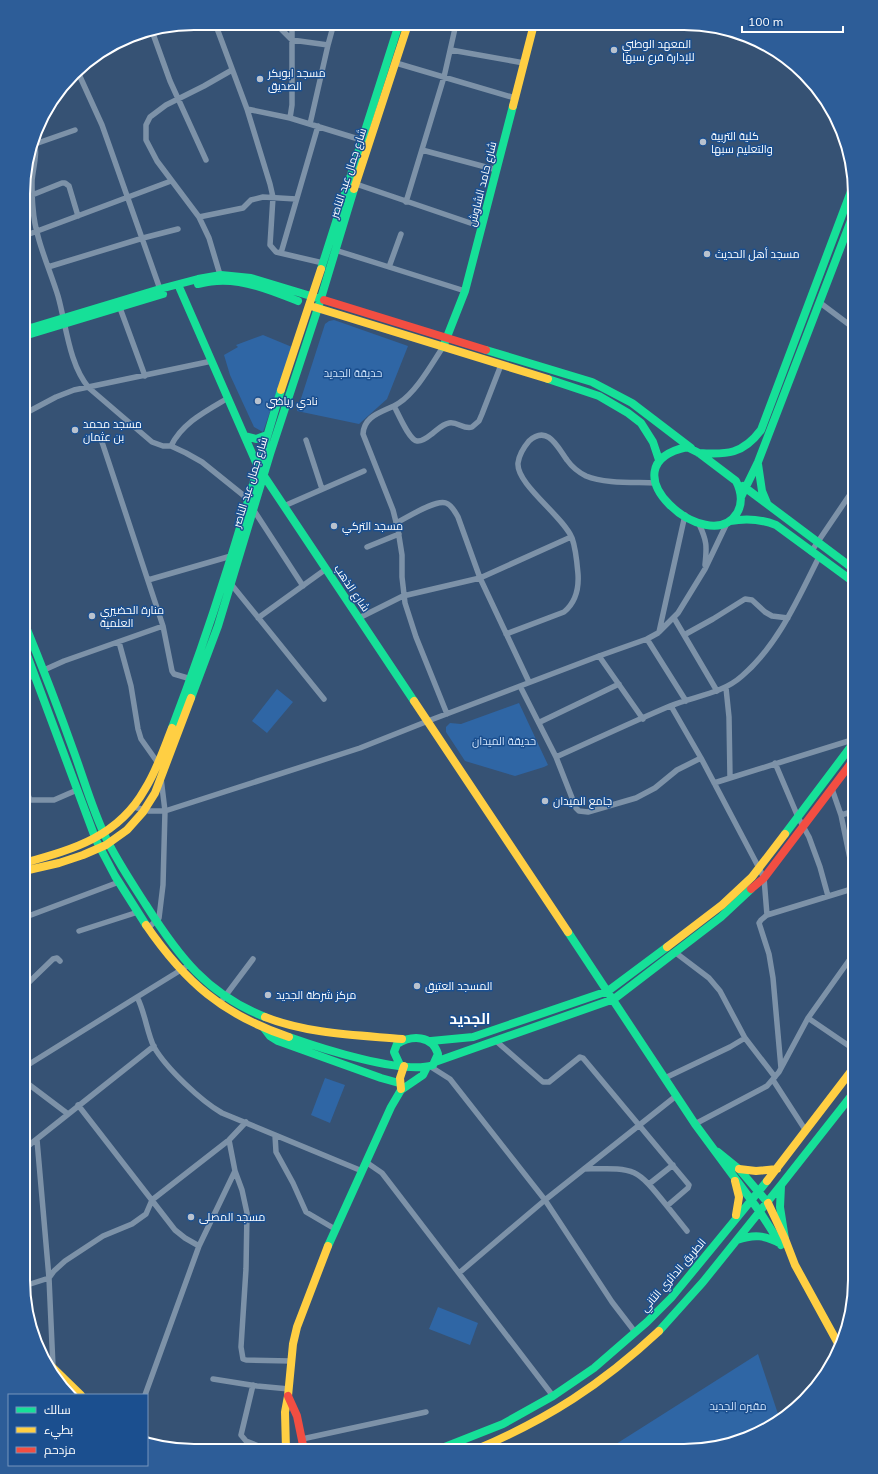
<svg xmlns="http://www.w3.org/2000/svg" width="878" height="1474" font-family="Mulish,Cairo,sans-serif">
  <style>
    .green { fill: #2f66a5 }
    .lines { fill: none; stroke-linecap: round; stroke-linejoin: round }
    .street { stroke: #7d92a8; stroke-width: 5.5 }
    .fast { stroke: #16e098; stroke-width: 8 }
    .slow { stroke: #ffcf43; stroke-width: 8 }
    .jam { stroke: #f24e42; stroke-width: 8 }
    .poi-dot { fill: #b9c2ce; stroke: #1b4f8f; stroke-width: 1.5 }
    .labels { text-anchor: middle; stroke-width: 3; stroke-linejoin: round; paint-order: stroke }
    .poi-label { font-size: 11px; fill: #fff; stroke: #1b4f8f; text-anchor: start }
    .street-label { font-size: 11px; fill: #fff; stroke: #1b4f8f }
    .park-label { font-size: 11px; fill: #cfe3fa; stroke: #1b4f8f }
    .district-label { font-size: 15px; font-weight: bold; fill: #fff; stroke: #1b4f8f }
    .rim { fill: none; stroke: #fff; stroke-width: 2 }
  </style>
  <rect width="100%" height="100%" fill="#365274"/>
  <path class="green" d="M334,320L408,346L387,399L359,424L297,411L325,324L329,321Z
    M263,335L292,347L263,432L254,427L230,375L224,355L238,347L236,345Z
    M277,689L293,702L267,733L252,721Z
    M519,703L548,765L544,767L515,776L465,761L446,732V727L450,723L461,724Z
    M325,1078L345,1085L330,1123L311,1115Z
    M438,1307L478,1323L470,1345L429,1329Z
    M758,1354L780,1420L749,1438L685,1451H605Z"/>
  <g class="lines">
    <path class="street" d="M215,23L247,109L270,184L273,197L270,245L276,252L323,263
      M275,23L292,40L328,45L334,23
      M152,31L170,81L206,160
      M451,50L524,63
      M396,63L515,98
      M77,70L102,125L161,292
      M247,109L290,118L365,141
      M290,118L292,105V23
      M310,124L328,45
      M34,141C38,153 33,168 32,181C32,190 32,199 33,208C35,238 49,267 58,296C66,324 69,365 89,388L152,442L163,446H171L186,453L202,462L248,499
      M35,144L75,130
      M422,150L497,170
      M356,184L482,227
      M24,186L32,181
      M32,195L62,183H65L69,186L78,216
      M406,202L444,77L456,24
      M199,217L157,161L146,140V125L150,117L166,105L204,86L232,70
      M401,234L389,267L465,291
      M24,236L171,181
      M335,250L389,267
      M281,253L318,126
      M48,267L143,238L178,229
      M221,278L209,238L199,217L243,208L251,200L263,197L296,199
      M819,302L855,329
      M120,308L145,376
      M24,312L30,328
      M443,347C431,365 417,391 399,403C385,412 364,414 363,434L393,510L398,530L402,555V577L405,603L416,637L447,714
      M394,406C398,413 409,440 417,441C423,442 429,436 433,433C438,429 443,424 449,423C457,421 464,430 472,427L479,421L482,414L501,365
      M24,414L56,397L74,390L212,361
      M306,440L322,489
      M102,442L163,626L172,671L174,674L191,679
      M171,446C182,423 206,411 228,398
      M853,489C851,479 851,473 855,464
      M284,506L364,471
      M253,509L303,586
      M396,523C407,518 435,499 446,503C452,505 455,512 458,517L480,578L529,682
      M699,524C707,541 707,546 705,565
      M367,547L399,534
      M811,552L855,487
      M148,580L231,556
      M231,584L324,699
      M258,618L326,569
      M359,618L403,596L480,578L571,537
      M674,618L717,691
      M659,632L685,515
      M506,634L564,612C576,602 579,589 578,574C577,562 576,549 572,538C563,516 516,484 518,463C519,455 524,447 529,441C548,424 558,448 567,460C572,467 578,472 586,476C605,484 634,482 655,483
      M684,635L713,619L745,599L752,600L765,612L772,616L788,618
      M647,639L686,701
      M119,642L131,686L138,729L141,739L158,763
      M599,656L643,719
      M44,670L64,661L163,626
      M24,681L34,675
      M520,686L556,757C594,740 632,722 670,706C694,696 722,694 742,676C778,645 798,599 819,557
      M726,688L729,717L730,777
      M671,706L701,758L759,868L764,878L767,915L855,888
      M540,722L619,684
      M556,757L576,808L579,811L588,812L636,798L655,788L677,770L701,758
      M775,763L798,817L809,837L820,867L828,896
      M714,783L855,739
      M24,785L30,800
      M832,789L841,815L855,883
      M24,803L30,800H54L77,790
      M134,807L149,811H165L360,748L428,721L599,656L647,639L658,633L678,613L705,569L727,523
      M841,815L855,811
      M767,915L761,920L759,923L769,954L773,978L781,1068
      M23,918L119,882
      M148,928L159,918L163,885L165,811L161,778
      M79,931L138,912
      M676,953L709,978L720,991L745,1038
      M189,965L137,997C145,1012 147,1033 154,1047C166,1068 201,1101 222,1113L362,1171
      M23,988L53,959L57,958L60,961
      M223,999L253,959
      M808,1018L855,1050
      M496,1041L543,1082H549L580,1057L583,1058L689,1185L688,1188L667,1206C635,1166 635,1168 584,1169
      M431,1067L450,1079L545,1200L612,1302L635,1332
      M23,1068L137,997
      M848,1075L855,1080
      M665,1078L730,1047L745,1038L775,1077
      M23,1080L68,1114
      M773,1080L806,1131
      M78,1105L175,1230L185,1238L199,1246L235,1171
      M695,1124L767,1086L779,1072L808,1018L855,952
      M275,1135L276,1152L293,1183L306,1212L335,1229
      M37,1140L49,1278L53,1367
      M229,1140L235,1171L242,1190L247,1213L246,1269L241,1347L243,1359L246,1360L291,1361
      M23,1150L154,1046
      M366,1162L382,1173L553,1396
      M649,1184L673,1165
      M667,1206L687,1231
      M459,1273L545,1200L676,1096
      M24,1286L49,1278L54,1271L65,1261L103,1236L132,1224L146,1214L152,1200L229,1140L246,1122
      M213,1379L257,1386L289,1389
      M253,1385L241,1435L246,1441L268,1450
      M145,1395L199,1246
      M302,1439L426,1412"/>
    <path class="fast" d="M321,269L399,24
      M198,284C204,283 210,281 217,281C244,279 273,291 298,301
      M180,289L258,467L414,701
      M24,330L160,289L198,279L221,275L251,278L324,300
      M24,336L163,294
      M443,347L465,291L513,106
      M486,350L592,382L632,403L691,448
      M548,379L599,396L628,413L641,423L653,442L659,460
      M245,436L256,439L267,435
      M687,447L699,453L736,481C741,491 743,503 737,513C709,559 601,466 687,447Z
      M699,453C727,455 743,454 761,430L853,186
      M758,464L762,491L767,503
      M743,486L855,570
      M741,497L758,462L855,210
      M730,521C746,518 761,519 776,525L855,583
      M24,622C42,666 59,710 75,755C85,783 93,811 106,838C117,861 132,883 146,905C179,957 207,994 265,1017
      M24,647L96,840L115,876L146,925
      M191,698L218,626L270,454L318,308L354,189
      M172,728C191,678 209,627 225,576C245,514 262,452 281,390
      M785,834L855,741
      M568,932L695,1124L760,1212
      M264,1028L270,1036L278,1041L381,1078L399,1083
      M289,1037C320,1048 403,1075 433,1065L438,1054C432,1035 412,1035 397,1044L394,1052L400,1065
      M431,1041L473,1037L608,991L667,947
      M435,1062L614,999L721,917L751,889
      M718,1152L739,1169L768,1203
      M781,1186L780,1207L785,1239
      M760,1212L781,1245
      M737,1240C754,1234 765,1235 781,1244
      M328,1246L391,1107L401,1090L423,1075L427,1067
      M659,1331L703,1282L781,1185L855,1091
      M437,1450L503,1424L553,1396L594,1368L647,1322L671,1298L767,1181"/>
    <path class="slow" d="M513,106L534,24
      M354,189L408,24
      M314,307L548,379
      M281,390L321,269
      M414,701L568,932
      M24,863C74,849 118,837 145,789C157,770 164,748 172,728
      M24,871L59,863L83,855L106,845L127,830L143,812L155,793L191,698
      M146,925C185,982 223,1015 289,1037
      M667,947L722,905L752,877L785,834
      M265,1017C308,1034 357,1035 402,1039
      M401,1089L400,1078L404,1066
      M739,1169L756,1171L777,1169
      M735,1181L739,1197L736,1215
      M767,1181L855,1066
      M768,1203L785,1239L795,1265L840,1347
      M44,1359L81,1395
      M286,1450L285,1412L288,1396L293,1344L297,1327L328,1246
      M475,1450C548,1419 601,1385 659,1331"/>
    <path class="jam" d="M324,300L486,350
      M751,889L764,878L855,758
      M288,1396L297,1416L304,1450"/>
  </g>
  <g class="poi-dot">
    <circle cx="614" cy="50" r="4"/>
    <circle cx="260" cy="79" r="4"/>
    <circle cx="703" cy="142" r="4"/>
    <circle cx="707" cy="254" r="4"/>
    <circle cx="258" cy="401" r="4"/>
    <circle cx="75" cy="430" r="4"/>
    <circle cx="334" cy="526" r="4"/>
    <circle cx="92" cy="616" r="4"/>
    <circle cx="545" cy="801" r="4"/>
    <circle cx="417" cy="986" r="4"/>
    <circle cx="268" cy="995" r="4"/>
    <circle cx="191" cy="1217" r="4"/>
  </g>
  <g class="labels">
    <g class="poi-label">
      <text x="622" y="48">المعهد الوطني<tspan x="622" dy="13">للإدارة فرع سبها</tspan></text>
      <text x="268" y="77">مسجد ابوبكر<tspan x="268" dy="13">الصديق</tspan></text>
      <text x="711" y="140">كلية التربية<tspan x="711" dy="13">والتعليم سبها</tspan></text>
      <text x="715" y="258">مسجد أهل الحديث</text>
      <text x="266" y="405">نادي رياضي</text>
      <text x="83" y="428">مسجد محمد<tspan x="83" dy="13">بن عثمان</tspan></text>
      <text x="342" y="530">مسجد التركي</text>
      <text x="100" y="614">منارة الحضيري<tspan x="100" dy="13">العلمية</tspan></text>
      <text x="553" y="805">جامع الميدان</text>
      <text x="425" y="990">المسجد العتيق</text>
      <text x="276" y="999">مركز شرطة الجديد</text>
      <text x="199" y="1221">مسجد المصلى</text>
    </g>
    <g class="street-label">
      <text transform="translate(348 173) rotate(-72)" y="4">شارع جمال عبد الناصر</text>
      <text transform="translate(482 184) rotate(-76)" y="4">شارع حامد الشاوش</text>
      <text transform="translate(250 482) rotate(-73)" y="4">شارع جمال عبد الناصر</text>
      <text transform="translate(352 588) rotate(56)" y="4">شارع الذهب</text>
      <text transform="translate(673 1275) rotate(-49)" y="4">الطريق الدائري الثاني</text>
    </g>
    <g class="park-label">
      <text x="353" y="377">حديقة الجديد</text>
      <text x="504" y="745">حديقة الميدان</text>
      <text x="738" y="1410">مقبره الجديد</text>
    </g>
    <g class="district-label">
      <text x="470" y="1024">الجديد</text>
    </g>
  </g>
  <path d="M0 0H878V1474H0ZM194 30H684A164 164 0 0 1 848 194V1280A164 164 0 0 1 684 1444H194A164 164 0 0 1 30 1280V194A164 164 0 0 1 194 30Z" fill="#2d5d98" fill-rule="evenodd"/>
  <path class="rim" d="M194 30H684A164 164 0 0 1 848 194V1280A164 164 0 0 1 684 1444H194A164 164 0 0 1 30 1280V194A164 164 0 0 1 194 30Z"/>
  <rect x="8" y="1394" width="140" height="72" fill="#1b4f8f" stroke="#7695bc"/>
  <rect x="16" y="1407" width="20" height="6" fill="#16e098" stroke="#7695bc"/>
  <text x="44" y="1414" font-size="12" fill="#ffffff">سالك</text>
  <rect x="16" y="1427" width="20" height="6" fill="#ffcf43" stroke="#7695bc"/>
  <text x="44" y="1434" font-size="12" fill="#ffffff">بطيء</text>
  <rect x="16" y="1447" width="20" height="6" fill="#f24e42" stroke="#7695bc"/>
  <text x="44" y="1454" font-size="12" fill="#ffffff">مزدحم</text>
  <path d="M742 26v6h101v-6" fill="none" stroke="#ffffff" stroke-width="2"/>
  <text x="748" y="26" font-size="12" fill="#ffffff" stroke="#1b4f8f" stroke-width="3" paint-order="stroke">100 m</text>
</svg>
